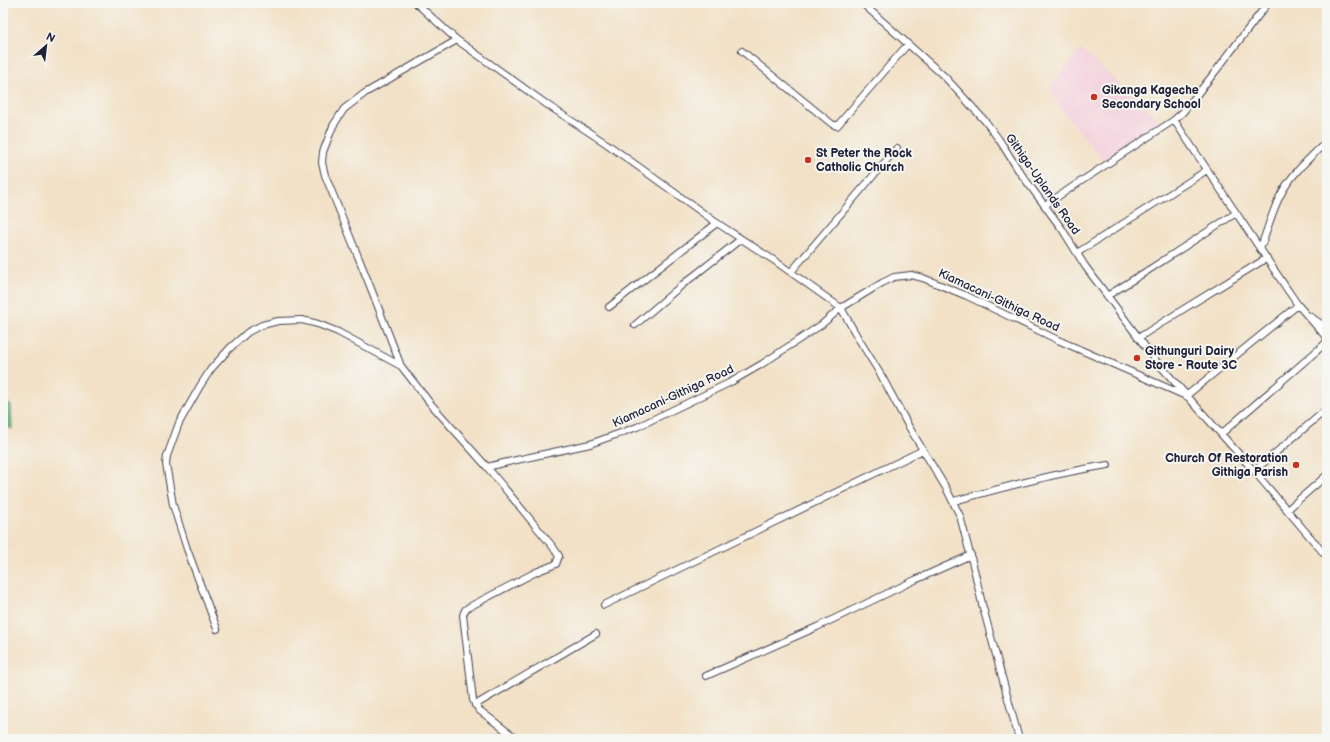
<svg xmlns="http://www.w3.org/2000/svg" width="1330" height="742" font-family="'Balsamiq Sans',sans-serif">
  <style>
    .built { fill: #f4cfdc }
    .forest { fill: #62b17b; stroke: #426a5b }
    .lines { fill: none; stroke-linecap: round; stroke-linejoin: round }
    .minor-casing { stroke: #413f50; stroke-width: 8 }
    .minor { stroke: #fff; stroke-width: 6 }
    .poi-dot { fill: #c8321e; stroke: #f6f6f2; stroke-width: 1.5 }
    .labels { text-anchor: middle; stroke-width: 4; stroke-linejoin: round; paint-order: stroke }
    .poi-label { font-size: 12px; font-weight: bold; fill: #22223b; stroke: #f6f6f2; text-anchor: start }
    .street-label { font-size: 12px; fill: #22223b; stroke: #f6f6f2 }
  </style>
  <rect width="100%" height="100%" fill="#f6f6f2"/>
  <filter id="ink" filterUnits="userSpaceOnUse"><feTurbulence type="fractalNoise" baseFrequency=".025" numOctaves="2"/><feDisplacementMap in="SourceGraphic" scale="8" xChannelSelector="R" yChannelSelector="G"/><feConvolveMatrix kernelMatrix="1 2 1 2 8 2 1 2 1" color-interpolation-filters="sRGB"/></filter>
  <filter id="wash" filterUnits="userSpaceOnUse"><feTurbulence type="fractalNoise" baseFrequency=".012" numOctaves="4" result="noise"/><feDisplacementMap in="SourceGraphic" scale="16" xChannelSelector="R" yChannelSelector="G"/><feGaussianBlur stdDeviation="0.9" result="paint"/><feColorMatrix in="noise" values="0 0 0 0 0 0 0 0 0 0 0 0 0 0 0 0 0 1.4 0 .05"/><feComposite in="paint" operator="in"/></filter>
  <g filter="url(#wash)">
    <rect width="100%" height="100%" fill="#f2e1c6"/>
    <path class="built" d="M1081,49L1164,125L1105,163L1059,106L1049,88Z"/>
    <path class="forest" d="M3,400L11,405L12,429L3,425Z"/>
  </g>
  <g filter="url(#ink)">
    <g class="lines">
      <g class="minor-casing">
        <path id="minor" d="M416,3L457,40L549,106L607,144L714,221L775,261L841,308L858,338L881,375L909,427L946,488L960,516L975,573L982,604L1019,739
          M862,3L945,77L986,122L1000,141L1019,171L1062,229L1085,266L1156,361L1254,471L1327,557
          M742,51L832,124L837,126L908,44
          M1174,120L1289,292L1298,305L1327,338
          M1045,205L1174,120L1183,112L1215,72L1268,3
          M1260,249C1267,231 1272,212 1280,196C1291,174 1310,158 1327,141
          M1077,253L1207,170
          M791,272L897,148
          M1107,296L1147,271L1236,213
          M609,307L717,223
          M1311,317L1327,328
          M635,325L682,285L741,239
          M1138,338L1182,310L1267,258
          M401,366L370,286L325,175L322,163L323,152L333,126L344,109L365,93L457,40
          M1186,396L1298,305
          M1221,434L1327,342
          M487,467L553,547L559,556L556,564L536,572L469,607L465,610L463,615L473,700L479,710L517,739
          M1254,471L1327,409
          M954,501C1005,487 1056,473 1108,465
          M1287,510L1327,475
          M604,605L923,450
          M217,629L187,549L173,505L166,464L167,456L179,423L200,386L211,369L230,348L248,332L262,325L278,321L302,320L318,324L338,332L401,366L430,403L487,467L512,461L590,444L637,427L731,382L762,364L821,325L841,308L882,283L894,277L911,275L923,278L967,296L1058,340L1186,396
          M706,676L817,627L915,580L971,555
          M475,705L596,634"/>
      </g>
      <use href="#minor" class="minor"/>
    </g>
  </g>
  <g class="poi-dot">
    <circle cx="1094" cy="97" r="4"/>
    <circle cx="808" cy="160" r="4"/>
    <circle cx="1137" cy="358" r="4"/>
    <circle cx="1296" cy="465" r="4"/>
  </g>
  <g class="labels">
    <g class="poi-label">
      <text x="1102" y="94">Gikanga Kageche<tspan x="1102" dy="14">Secondary School</tspan></text>
      <text x="816" y="157">St Peter the Rock<tspan x="816" dy="14">Catholic Church</tspan></text>
      <text x="1145" y="355">Githunguri Dairy<tspan x="1145" dy="14">Store - Route 3C</tspan></text>
      <text x="1288" y="462" text-anchor="end">Church Of Restoration<tspan x="1288" dy="14">Githiga Parish</tspan></text>
    </g>
    <g class="street-label">
      <text transform="translate(1043 184) rotate(55)" y="4">Githiga-Uplands Road</text>
      <text transform="translate(999 300) rotate(25)" y="4">Kiamacani-Githiga Road</text>
      <text transform="translate(673 396) rotate(-25)" y="4">Kiamacani-Githiga Road</text>
    </g>
  </g>
  <rect width="1330" height="742" fill="none" stroke="#f6f6f2" stroke-width="16"/>
  <g transform="translate(46 46) rotate(28)" stroke="#f6f6f2" stroke-width="3" paint-order="stroke">
  <path d="M0-3L7 15L0 10L-7 15Z" fill="#22223b"/>
  <text y="-6" font-size="11" font-weight="bold" text-anchor="middle" fill="#22223b">N</text>
  </g>
</svg>
